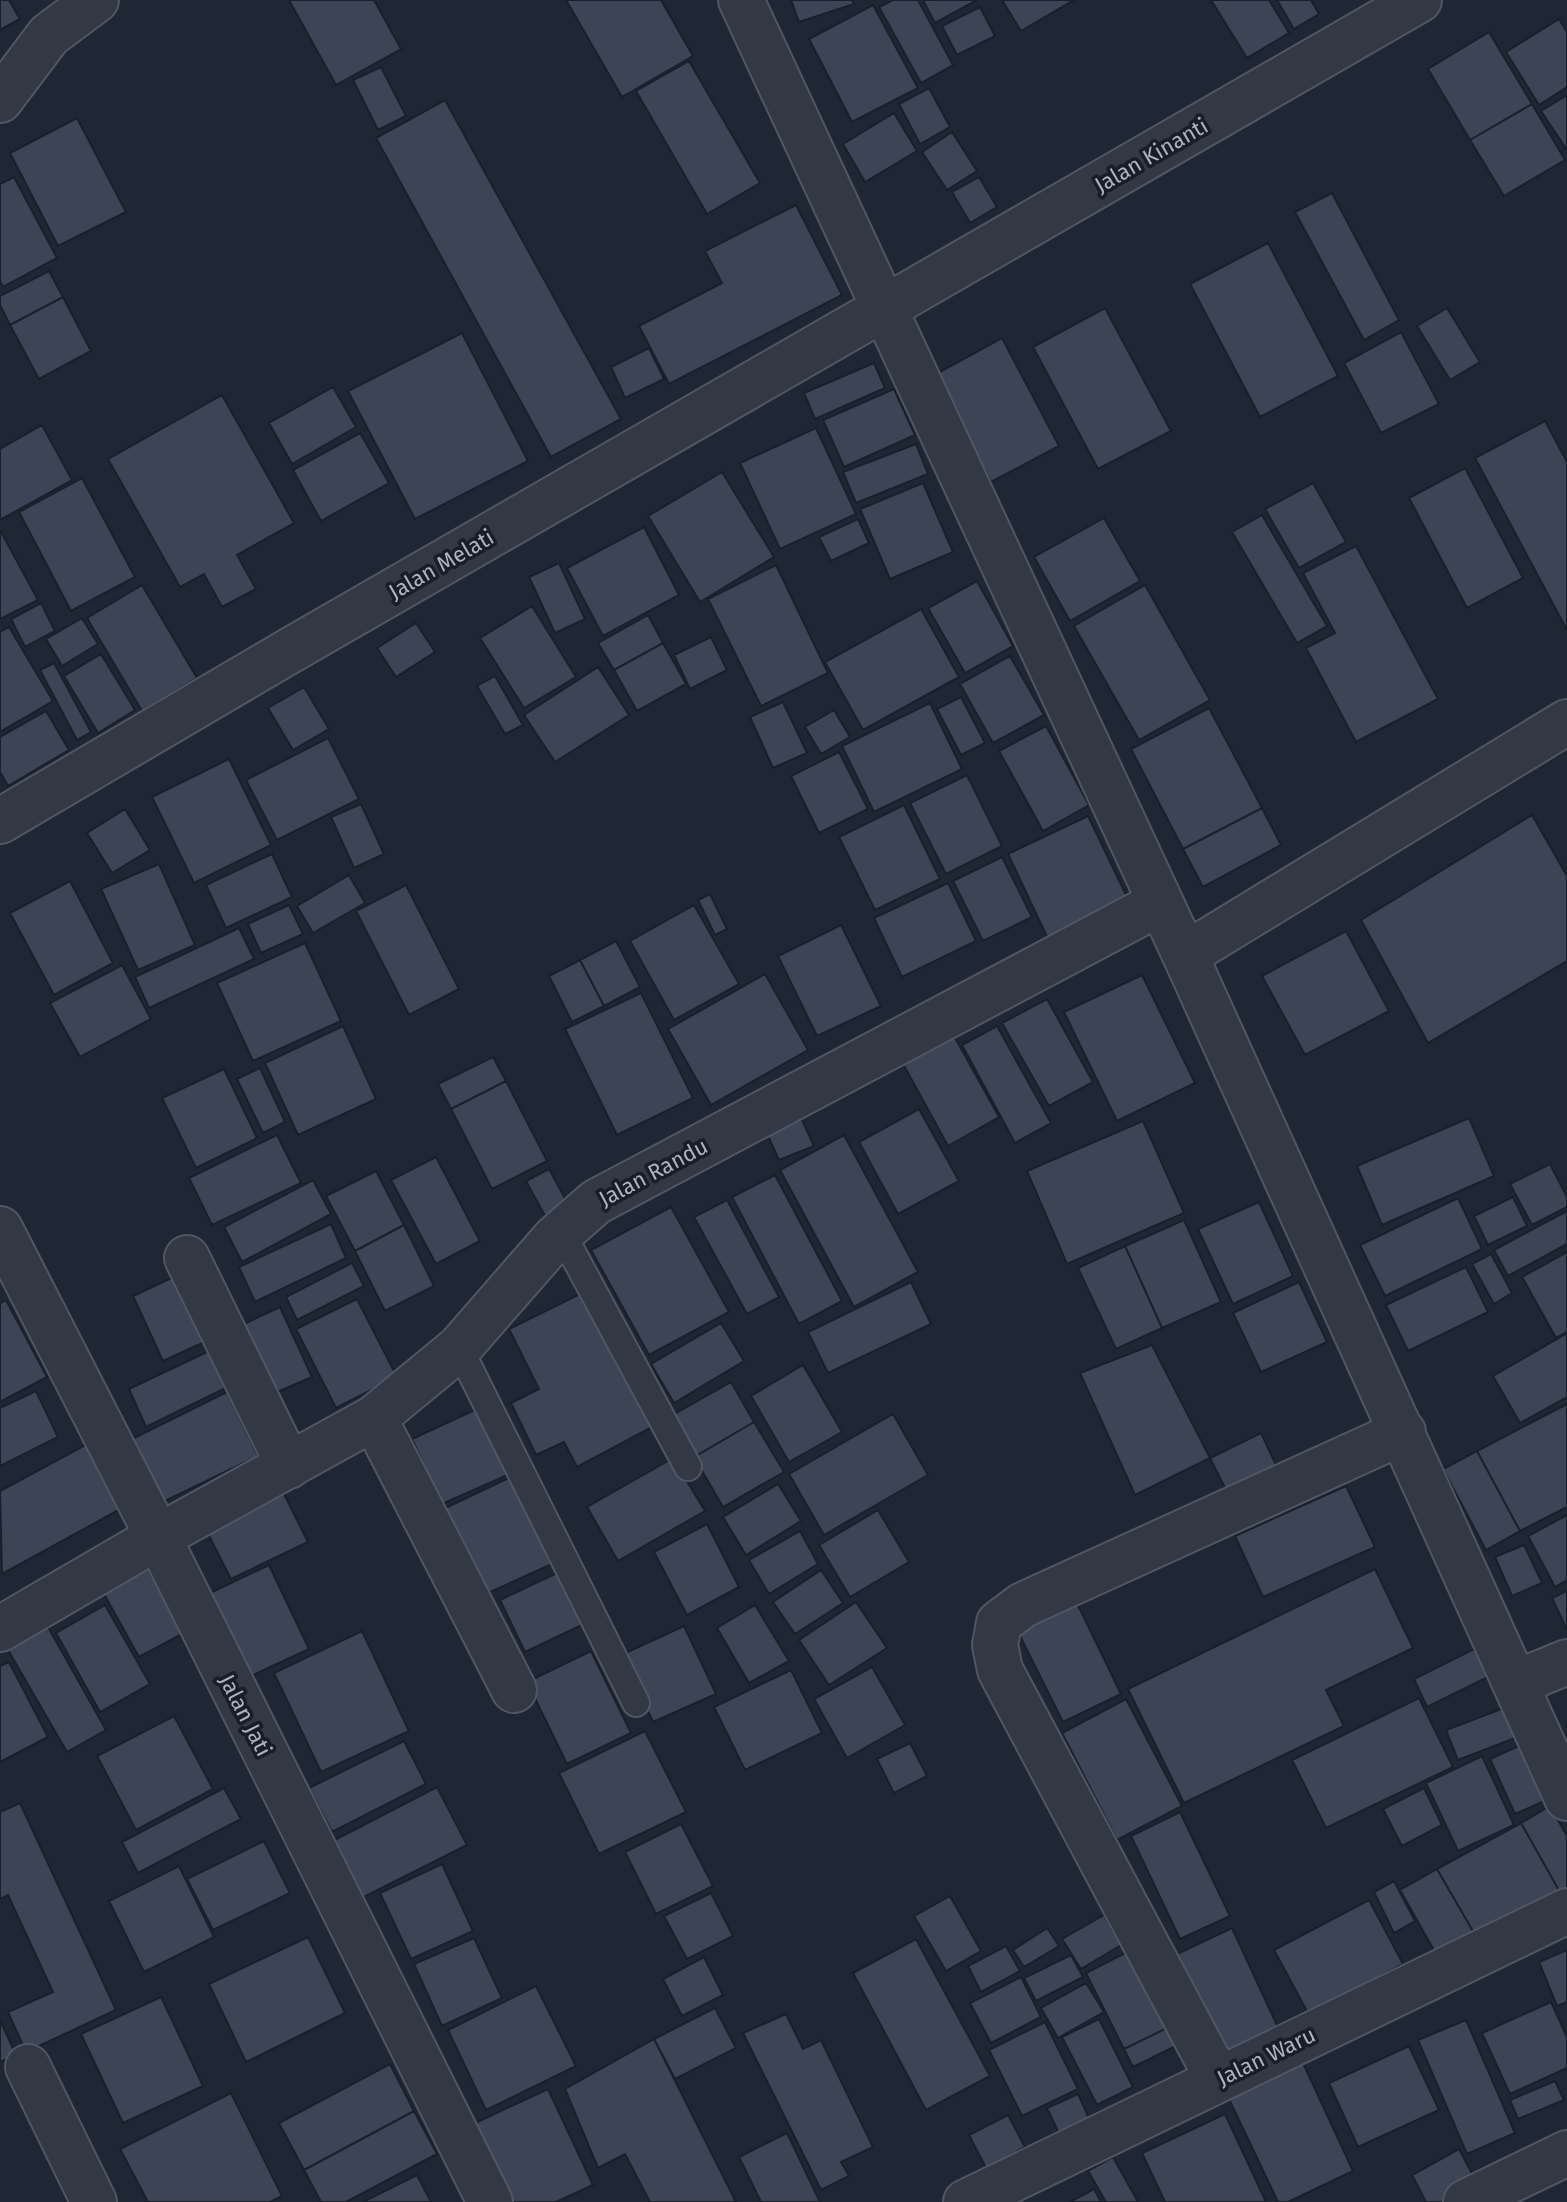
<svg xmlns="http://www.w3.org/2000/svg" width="1567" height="2202" font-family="'Fira Sans',sans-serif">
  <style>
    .building { fill: #3b4555; stroke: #1a202b; stroke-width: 2 }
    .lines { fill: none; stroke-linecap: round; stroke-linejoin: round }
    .service-casing { stroke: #505663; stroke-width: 30 }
    .minor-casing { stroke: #505663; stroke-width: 48 }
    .service { stroke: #323945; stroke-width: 26 }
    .minor { stroke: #323945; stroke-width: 44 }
    .labels { text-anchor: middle; stroke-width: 7; stroke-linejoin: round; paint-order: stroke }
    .street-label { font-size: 22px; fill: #acb3c2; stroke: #181e29 }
  </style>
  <rect width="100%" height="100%" fill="#1f2734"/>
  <path class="building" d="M0,0H9L20,19L0,30Z
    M289,0H374L401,49L336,85Z
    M566,0H661L693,56L622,97Z
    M791,0H852L854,4L799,22Z
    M893,0H918L953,65L921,83L879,7Z
    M923,0H977L935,23Z
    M1002,0H1074L1021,31Z
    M1211,0H1269L1289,33L1247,58Z
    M1277,0H1311L1319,14L1294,29Z
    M873,5L918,88L852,122L809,39Z
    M980,7L995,36L957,55L942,26Z
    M1559,19L1567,32V87L1539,105L1506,52Z
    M1489,32L1532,104L1470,140L1428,69Z
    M689,61L760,183L707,214L636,91Z
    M381,67L406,116L378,130L353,80Z
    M929,88L950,127L920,144L899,104Z
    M1567,95V150L1541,111Z
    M445,100L621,419L551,457L376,138Z
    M1532,104L1565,160L1504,196L1470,140Z
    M894,113L917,151L865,182L843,144Z
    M77,118L126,212L58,246L10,153Z
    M952,132L977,171L947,190L922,152Z
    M14,177L57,258L3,287L0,281V184Z
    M979,177L997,207L970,223L952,192Z
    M1332,193L1399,320L1364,340L1295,212Z
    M796,205L842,295L669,384L639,326L722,283L705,251Z
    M1268,243L1338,376L1260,417L1190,284Z
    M49,271L63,297L10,325L0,305V296Z
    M63,297L91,351L39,379L10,325Z
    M1105,308L1171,431L1098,469L1033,347Z
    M1447,308L1480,362L1450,380L1417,326Z
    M1401,332L1439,404L1381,433L1344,363Z
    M462,333L528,461L415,519L348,391Z
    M1002,338L1059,446L991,482L934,375Z
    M649,348L664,379L625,398L611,367Z
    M874,363L885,388L815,419L804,393Z
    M333,387L356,427L292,464L269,423Z
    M894,389L915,435L844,467L823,420Z
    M222,395L294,523L237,555L256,589L222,607L204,574L180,587L108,459Z
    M1545,421L1567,462V630L1475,458Z
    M42,425L72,480L0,520V449Z
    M816,428L856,514L780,549L740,463Z
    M360,433L389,483L321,521L293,470Z
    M916,444L928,474L856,503L843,472Z
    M1465,468L1523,578L1467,608L1409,498Z
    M722,472L774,557L700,602L648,516Z
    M82,478L135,577L71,611L19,512Z
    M923,483L953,552L890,579L860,509Z
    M1313,483L1346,542L1299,568L1265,509Z
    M1262,515L1327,626L1297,643L1232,532Z
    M1104,518L1140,581L1070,621L1034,557Z
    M858,519L869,543L831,561L819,537Z
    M644,527L679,595L603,636L567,568Z
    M0,530L38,600L0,619Z
    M1356,546L1438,699L1356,742L1306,648L1335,633L1303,573Z
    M559,563L585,619L555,633L529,577Z
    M776,565L828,673L761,706L708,599Z
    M977,581L1013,646L965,673L928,608Z
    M142,585L197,678L142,711L87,618Z
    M1145,585L1210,700L1139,740L1074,626Z
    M41,603L55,631L25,647L11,619Z
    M532,606L576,677L524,708L480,638Z
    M921,609L959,677L863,730L825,662Z
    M648,615L663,643L614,670L598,643Z
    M82,618L98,644L62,666L46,639Z
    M416,623L435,652L396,677L377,648Z
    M9,627L53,701L0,732V632Z
    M711,637L727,670L690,689L674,655Z
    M663,643L686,684L637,711L614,670Z
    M101,654L135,710L98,733L64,676Z
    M1010,656L1044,715L993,743L960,684Z
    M54,663L91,732L77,740L40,670Z
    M598,667L629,715L555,762L524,715Z
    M495,676L523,725L505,734L477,686Z
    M304,687L329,729L293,750L268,708Z
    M961,697L985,743L961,755L937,709Z
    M783,702L807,753L773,768L750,717Z
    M930,703L962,769L874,812L842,746Z
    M1209,708L1262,808L1183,849L1131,749Z
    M834,710L850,737L821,754L805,727Z
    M46,711L69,750L8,786L0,772V737Z
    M1046,726L1089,805L1043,831L999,751Z
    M328,738L359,799L277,840L246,780Z
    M839,752L868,809L819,833L791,776Z
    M229,759L271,845L194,883L152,797Z
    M967,775L1002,846L946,874L910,803Z
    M361,804L384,854L354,868L331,817Z
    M904,805L940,879L875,910L839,837Z
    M1262,808L1281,845L1203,887L1183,849Z
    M125,809L150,850L112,873L87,833Z
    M1532,815L1567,876V961L1428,1043L1361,920Z
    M1088,816L1131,905L1050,943L1008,854Z
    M272,854L292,897L226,928L206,885Z
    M1002,857L1032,917L983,941L953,881Z
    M159,864L195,945L138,970L101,889Z
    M349,875L365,903L313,933L297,906Z
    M70,881L113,963L54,995L10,913Z
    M948,883L976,941L902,977L874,918Z
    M406,885L459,989L409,1015L356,911Z
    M710,894L727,929L715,935L698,900Z
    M289,905L303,934L261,953L248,924Z
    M694,905L739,984L674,1020L630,941Z
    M841,925L881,1006L817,1036L778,956Z
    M239,928L254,959L149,1008L135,977Z
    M1346,931L1389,1011L1305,1055L1262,976Z
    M616,941L640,987L604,1006L580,960Z
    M305,943L341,1021L253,1061L217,983Z
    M580,960L604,1006L572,1022L549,976Z
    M122,965L151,1019L80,1057L50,1003Z
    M765,974L808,1050L711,1105L668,1029Z
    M1142,975L1195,1083L1117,1121L1064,1012Z
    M641,993L693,1098L617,1135L565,1029Z
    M1047,999L1093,1082L1049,1106L1002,1023Z
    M343,1026L376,1099L298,1135L265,1063Z
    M997,1026L1051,1123L1015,1143L962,1045Z
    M953,1034L999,1117L948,1146L902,1062Z
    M493,1057L506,1081L451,1109L438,1084Z
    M260,1068L285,1122L263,1133L237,1079Z
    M224,1069L257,1138L196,1168L162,1098Z
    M506,1081L547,1161L492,1189L451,1109Z
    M797,1109L814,1146L779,1160L763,1125Z
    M919,1109L959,1181L898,1214L859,1142Z
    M1469,1118L1494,1176L1382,1225L1357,1166Z
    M1143,1121L1184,1213L1067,1264L1027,1171Z
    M277,1135L301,1183L212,1225L189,1178Z
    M844,1135L918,1272L854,1307L780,1170Z
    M436,1157L480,1241L436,1264L391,1180Z
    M1550,1164L1567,1197V1207L1532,1225L1510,1184Z
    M549,1169L568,1204L545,1216L526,1181Z
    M376,1171L404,1225L355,1251L326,1196Z
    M775,1175L842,1301L799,1324L732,1197Z
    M313,1180L331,1214L242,1262L224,1227Z
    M1513,1197L1527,1226L1488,1245L1474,1216Z
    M1458,1198L1482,1249L1385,1296L1360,1245Z
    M727,1200L779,1297L747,1314L694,1217Z
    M1259,1202L1293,1276L1233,1304L1198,1229Z
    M671,1207L729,1312L649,1355L591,1250Z
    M1567,1211V1244L1508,1276L1494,1250Z
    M1184,1220L1221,1302L1162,1328L1125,1246Z
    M331,1224L346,1258L255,1302L239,1267Z
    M404,1225L434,1286L385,1311L355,1251Z
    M1125,1246L1162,1328L1116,1349L1078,1268Z
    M1567,1252V1332L1556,1338L1522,1277Z
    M1491,1254L1512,1293L1494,1304L1472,1264Z
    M352,1263L364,1286L297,1320L286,1297Z
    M1466,1267L1488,1312L1408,1351L1386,1305Z
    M191,1269L222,1334L163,1361L133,1296Z
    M911,1282L931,1324L828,1373L808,1332Z
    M1299,1282L1327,1342L1261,1372L1233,1313Z
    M586,1291L654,1426L577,1467L564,1442L536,1455L511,1403L539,1389L509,1329Z
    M357,1299L397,1377L336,1408L296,1329Z
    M6,1300L47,1377L0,1402V1303Z
    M280,1307L312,1377L259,1400L227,1332Z
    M721,1323L744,1361L674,1403L651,1364Z
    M1567,1333V1397L1520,1423L1493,1376Z
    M228,1342L246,1378L146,1427L129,1389Z
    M1152,1345L1210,1458L1135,1495L1080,1373Z
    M803,1365L842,1432L789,1462L751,1396Z
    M731,1382L754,1422L694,1457L671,1416Z
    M36,1391L58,1437L0,1466V1408Z
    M227,1392L258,1456L163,1502L132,1439Z
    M1567,1404V1507L1520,1531L1477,1451Z
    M481,1407L512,1473L442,1504L412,1439Z
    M893,1414L928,1475L824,1535L789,1474Z
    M754,1422L784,1472L723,1507L694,1457Z
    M1261,1433L1276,1465L1226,1490L1210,1458Z
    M89,1443L124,1507L2,1574L0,1491Z
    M1477,1451L1520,1531L1486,1550L1443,1469Z
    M673,1458L705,1511L618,1561L587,1507Z
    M511,1477L552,1564L479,1597L439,1511Z
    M778,1484L801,1521L746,1555L723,1517Z
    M1346,1486L1375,1547L1263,1597L1235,1536Z
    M282,1490L308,1542L231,1579L205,1528Z
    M878,1510L909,1562L850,1597L819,1545Z
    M1567,1515V1580L1555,1587L1528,1536Z
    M707,1524L739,1587L687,1615L654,1552Z
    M800,1531L818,1564L769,1594L749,1560Z
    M1524,1545L1542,1583L1512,1596L1495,1557Z
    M269,1565L309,1649L249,1677L210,1593Z
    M148,1569L184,1633L139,1657L104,1594Z
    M1375,1569L1413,1648L1326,1690L1344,1726L1184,1803L1128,1689Z
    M821,1570L843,1603L795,1634L773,1602Z
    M559,1572L584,1624L525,1652L500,1600Z
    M1567,1591V1630L1552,1598Z
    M1075,1599L1121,1694L1063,1722L1016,1628Z
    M856,1602L887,1648L829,1685L799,1640Z
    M105,1605L150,1684L100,1712L56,1633Z
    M755,1605L789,1661L749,1683L717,1628Z
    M684,1626L716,1694L653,1722L621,1655Z
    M48,1627L106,1730L67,1752L8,1650Z
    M362,1631L409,1731L321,1772L274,1673Z
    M1474,1649L1488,1677L1427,1707L1414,1679Z
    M591,1651L631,1733L567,1764L527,1682Z
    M9,1662L48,1737L0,1762V1666Z
    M872,1667L905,1725L847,1758L814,1699Z
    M791,1670L822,1733L745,1770L714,1707Z
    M1419,1698L1453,1767L1326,1828L1292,1760Z
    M1126,1699L1182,1806L1117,1840L1062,1733Z
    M1504,1708L1515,1738L1458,1760L1446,1730Z
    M174,1716L213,1789L136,1830L97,1756Z
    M645,1731L686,1812L599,1854L559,1773Z
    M404,1741L426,1784L332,1832L309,1788Z
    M910,1743L927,1776L894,1793L877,1759Z
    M1525,1743L1551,1798L1515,1814L1490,1759Z
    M1482,1756L1514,1825L1458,1851L1426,1783Z
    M437,1787L467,1845L354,1902L325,1845Z
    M224,1788L241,1819L138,1873L122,1842Z
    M1424,1788L1442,1825L1402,1846L1383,1809Z
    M20,1803L116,2010L26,2052L8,2012L53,1992L8,1895L0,1899V1812Z
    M1550,1806L1567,1836V1890L1561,1894L1521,1823Z
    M1180,1812L1230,1916L1180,1939L1131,1836Z
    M1521,1823L1561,1894L1478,1940L1437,1869Z
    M681,1824L713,1886L656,1914L625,1852Z
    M264,1841L290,1893L213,1930L187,1879Z
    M442,1864L473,1931L411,1959L380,1893Z
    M179,1866L214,1937L144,1972L109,1901Z
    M1437,1869L1478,1940L1440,1961L1400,1890Z
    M1394,1881L1415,1921L1394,1933L1374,1892Z
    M711,1893L733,1936L687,1959L664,1916Z
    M950,1896L981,1951L946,1971L914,1916Z
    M1369,1900L1403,1964L1309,2015L1274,1950Z
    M1104,1915L1121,1945L1081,1969L1062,1939Z
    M1047,1928L1059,1946L1024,1967L1013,1950Z
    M1232,1928L1281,2034L1225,2061L1175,1955Z
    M308,1937L345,2013L246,2062L209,1984Z
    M474,1938L502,1998L442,2026L414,1964Z
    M916,1939L990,2076L926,2110L853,1973Z
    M1006,1946L1020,1971L981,1992L968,1966Z
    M1131,1950L1169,2027L1124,2049L1086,1973Z
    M1567,1950V2002L1557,2006L1539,1962Z
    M1071,1955L1083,1977L1036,2001L1024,1978Z
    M704,1957L723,1995L682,2016L663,1979Z
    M1021,1977L1041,2017L991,2043L970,2003Z
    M1086,1983L1104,2012L1058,2038L1041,2008Z
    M536,1986L576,2066L486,2110L448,2030Z
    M161,1997L203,2086L123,2123L81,2034Z
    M1551,2002L1567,2037V2068L1510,2094L1482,2033Z
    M715,2008L736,2048L675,2079L654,2039Z
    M786,2014L803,2049L821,2040L873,2147L841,2162L849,2176L821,2190L743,2033Z
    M1099,2019L1133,2087L1097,2105L1062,2037Z
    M0,2020L16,2055L0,2062Z
    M1466,2020L1515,2133L1467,2154L1418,2040Z
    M1045,2022L1078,2089L1022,2116L989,2050Z
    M1169,2027L1178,2045L1133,2067L1124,2049Z
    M654,2039L736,2202H650L625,2154L598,2168L565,2089Z
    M1409,2046L1439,2110L1358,2147L1329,2083Z
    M1303,2063L1353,2171L1288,2202H1278L1228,2097Z
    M390,2064L414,2111L304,2170L279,2123Z
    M1555,2081L1564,2100L1518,2119L1510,2100Z
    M548,2089L593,2185L556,2202H507L471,2125Z
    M231,2093L282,2196L270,2202H148L120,2149Z
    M1078,2094L1093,2127L1062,2140L1047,2108Z
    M414,2111L437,2154L346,2202H321L304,2170Z
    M1225,2114L1266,2202H1165L1142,2153Z
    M1008,2115L1025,2147L986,2168L969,2135Z
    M787,2133L820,2202H761L739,2157Z
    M1459,2149L1479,2187L1451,2202H1426L1412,2175Z
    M1113,2157L1138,2202H1106L1088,2171Z
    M417,2175L431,2202H363Z
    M1094,2189L1101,2202H1070Z"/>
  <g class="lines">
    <g class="service-casing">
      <path id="service" d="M561,1232L688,1467
        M459,1348L636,1703"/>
    </g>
    <g class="minor-casing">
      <path id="minor" d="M741,0L1185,955L1567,1798
        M0,100L49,35L96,0
        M0,821L291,650L1419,0
        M1185,955L1567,722
        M0,1229L158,1537L490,2202
        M187,1258L289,1466
        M374,1418L514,1690
        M0,1629L158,1537L374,1418L459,1348L555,1238L596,1202L1160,903
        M1516,1683L1567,1662
        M28,2067L94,2202
        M1218,2079L1000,1670L995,1645L999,1623L1023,1605L1403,1432
        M966,2202L1567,1911
        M1466,2202L1567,2153"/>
    </g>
    <use href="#service" class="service"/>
    <use href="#minor" class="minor"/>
  </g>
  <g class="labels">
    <g class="street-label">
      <text transform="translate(1151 155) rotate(-30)" y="8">Jalan Kinanti</text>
      <text transform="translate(441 564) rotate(-30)" y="8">Jalan Melati</text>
      <text transform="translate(653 1172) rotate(-28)" y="8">Jalan Randu</text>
      <text transform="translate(246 1715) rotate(63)" y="8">Jalan Jati</text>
      <text transform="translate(1266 2056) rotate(-26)" y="8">Jalan Waru</text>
    </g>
  </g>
</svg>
